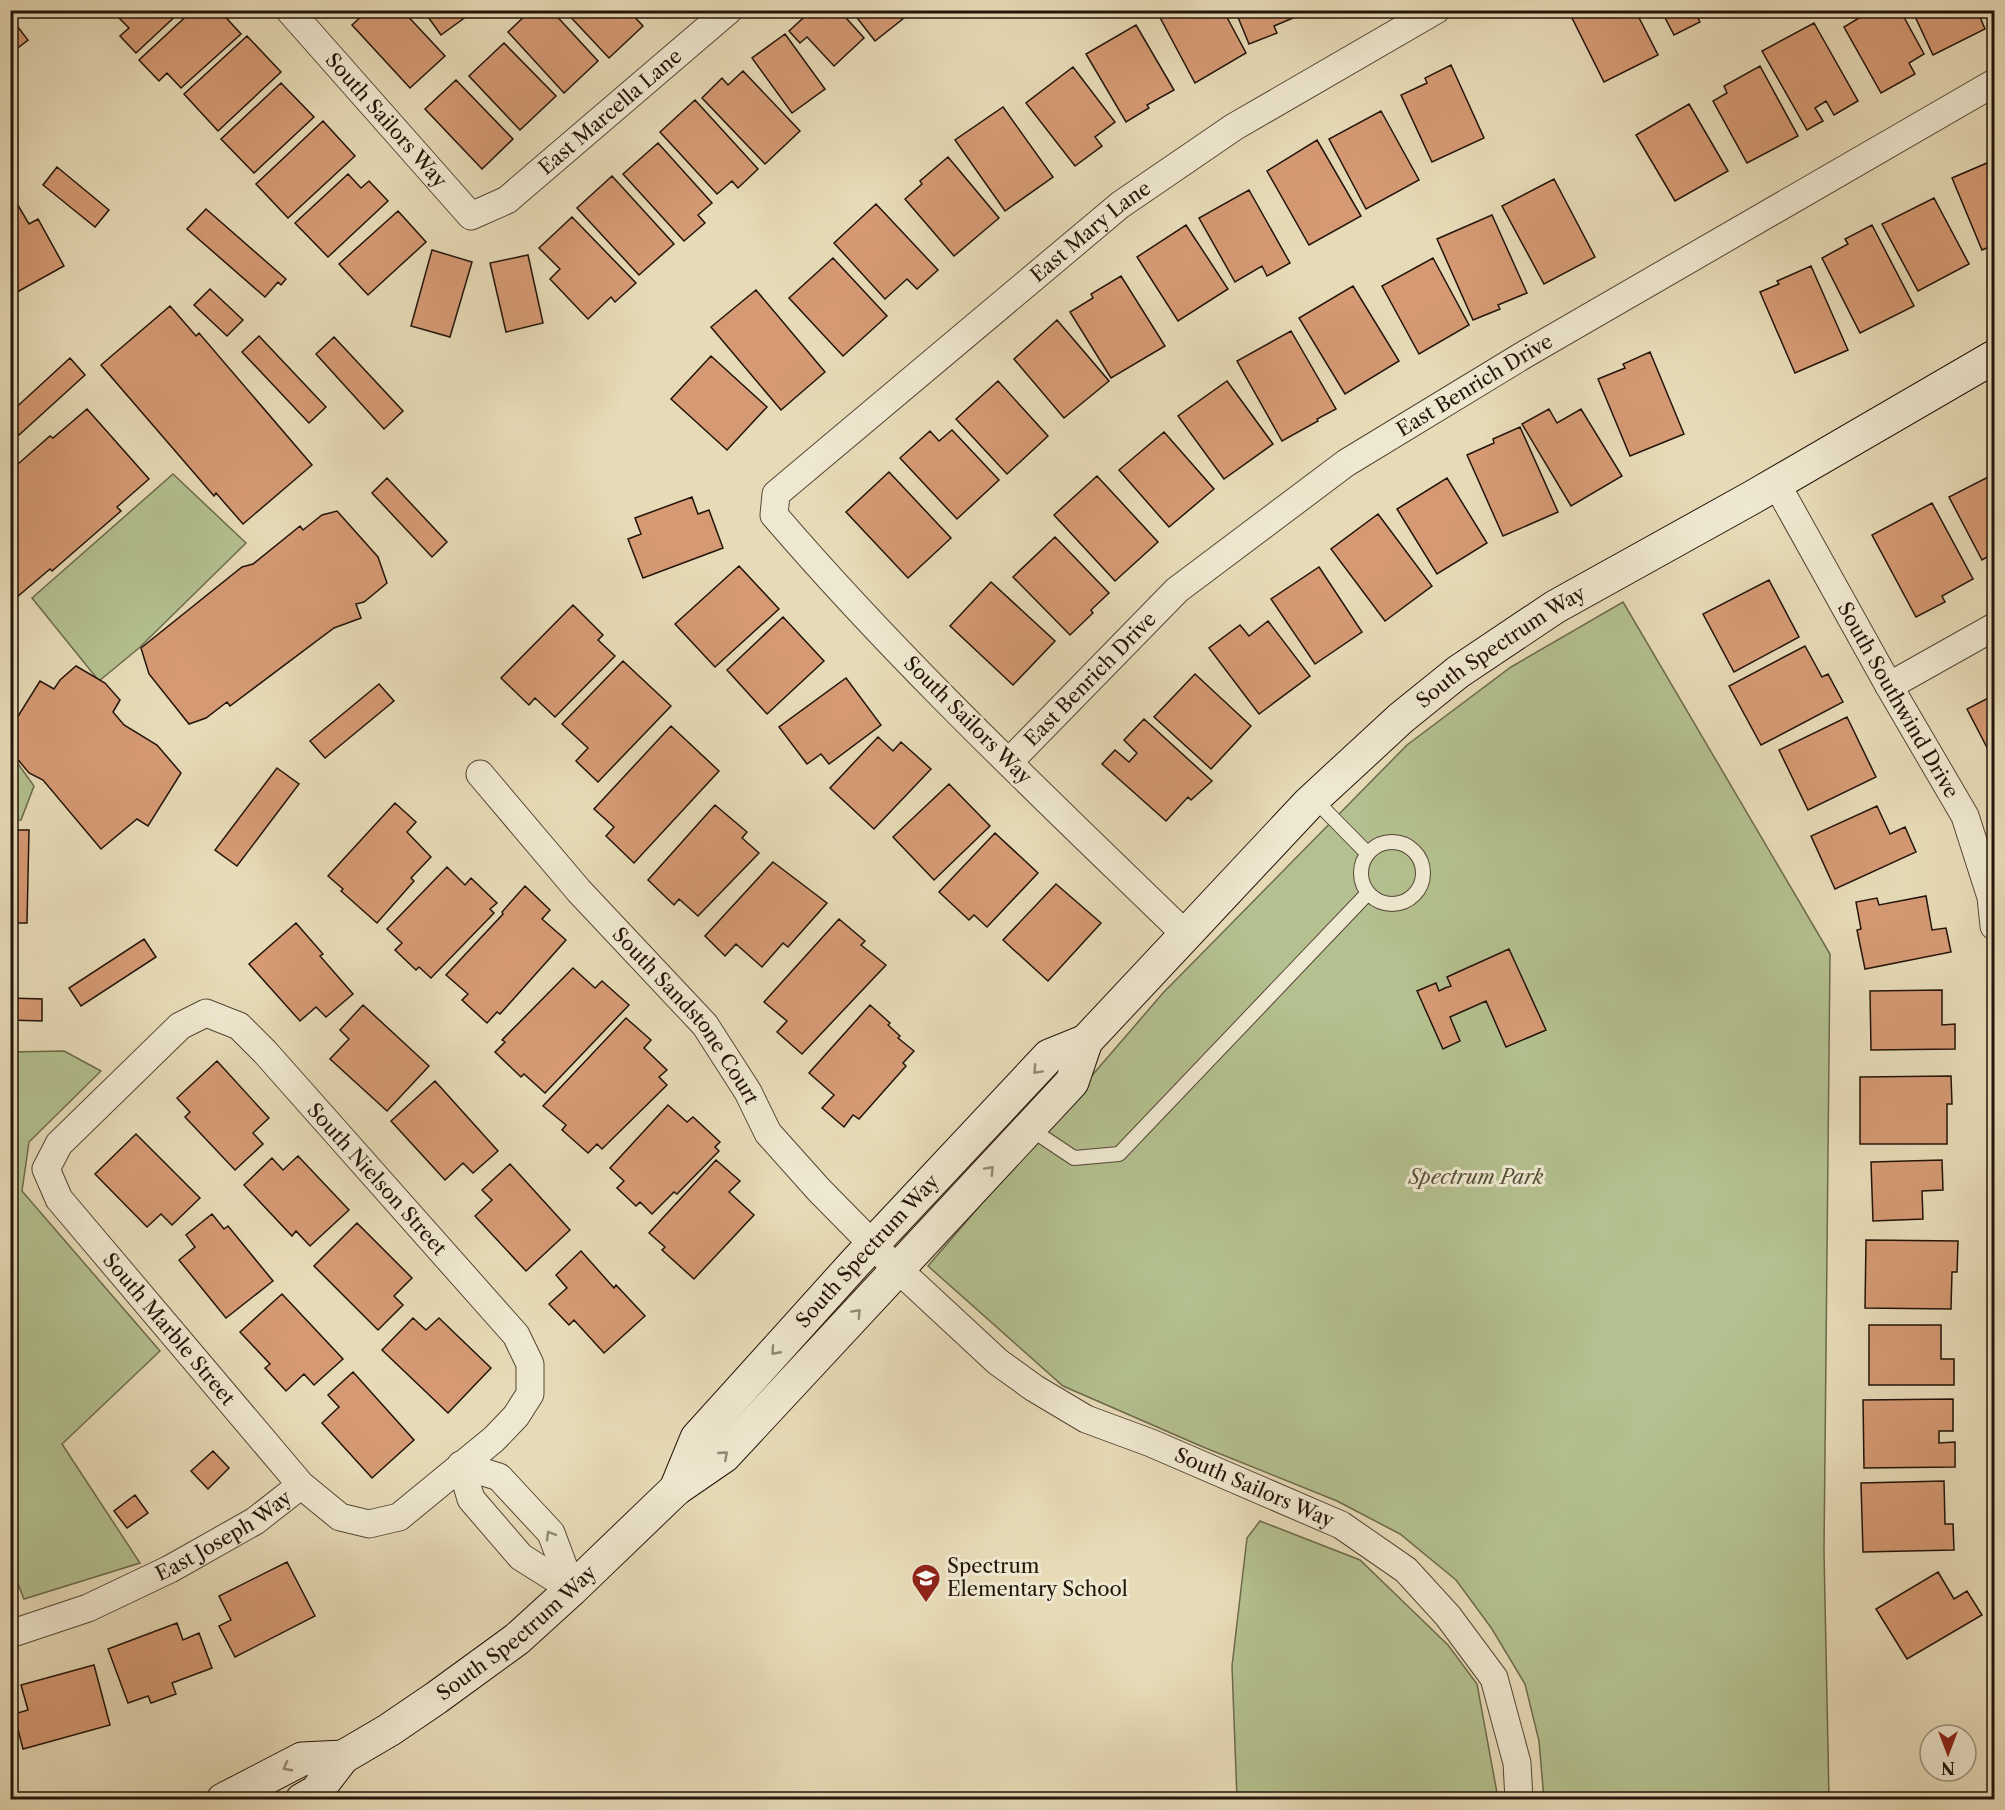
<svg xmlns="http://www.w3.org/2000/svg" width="2005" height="1810" font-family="'Libre Caslon Text',serif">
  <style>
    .green { fill: #b4c08f; stroke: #6c6a4c; stroke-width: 1.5 }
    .building { fill: #d59a74; stroke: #23140a; stroke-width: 1.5 }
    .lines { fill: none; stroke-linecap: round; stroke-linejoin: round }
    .lane-casing { stroke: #544635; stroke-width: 16 }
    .street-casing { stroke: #544635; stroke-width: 29 }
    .secondary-casing { stroke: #23140a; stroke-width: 35 }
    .lane { stroke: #efe8d0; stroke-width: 14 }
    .street { stroke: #efe8d0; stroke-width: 27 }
    .secondary { stroke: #efe8d0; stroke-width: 33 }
    .oneway { stroke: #938977 }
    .labels { text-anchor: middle; stroke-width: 6; stroke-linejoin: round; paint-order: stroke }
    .street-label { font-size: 20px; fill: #23140a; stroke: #efe8d0 }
    .park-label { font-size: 20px; font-style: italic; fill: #565039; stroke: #efe8d0 }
    .poi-label { font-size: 20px; fill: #23140a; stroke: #efe8d0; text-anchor: start }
  </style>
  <rect width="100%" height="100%" fill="#e7dbb7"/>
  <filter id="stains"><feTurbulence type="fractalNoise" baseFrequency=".00333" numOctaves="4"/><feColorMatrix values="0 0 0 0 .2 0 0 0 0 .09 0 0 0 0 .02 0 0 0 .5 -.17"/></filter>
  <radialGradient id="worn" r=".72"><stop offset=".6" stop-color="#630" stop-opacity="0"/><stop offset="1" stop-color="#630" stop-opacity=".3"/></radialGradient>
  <path class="green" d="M173,474L246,543L139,648L99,681L32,598Z
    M1623,602L1830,954L1824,1551L1829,1799H1544L1539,1741L1525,1684L1492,1629L1456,1580L1400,1534L1337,1501L1203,1447L1063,1386L928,1266L1163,993L1407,745L1511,667Z
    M11,754L34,786L21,820H11Z
    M64,1051L101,1071L29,1142L22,1191L160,1351L62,1444L140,1563L24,1599L10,1564L11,1052Z
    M1260,1521L1360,1560L1448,1645L1477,1684L1497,1793L1482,1800L1237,1799L1232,1666L1247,1538Z"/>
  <path class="building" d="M182,10L136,53L120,36L129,28L112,11Z
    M193,10H219L241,34L181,88L167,73L159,81L139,60Z
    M368,10H402L445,56L410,88L352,25Z
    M423,10H473L474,11L441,35Z
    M531,10H551L598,61L564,93L508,32Z
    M564,10H628L643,26L609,58Z
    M641,10H656L648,18Z
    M812,10H839L864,38L834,66L807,37L800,43L789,31Z
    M851,10H907L909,14L875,41Z
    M1156,10H1223L1246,53L1195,83Z
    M1235,10H1298L1300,15L1274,26L1277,33L1249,44Z
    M1568,10H1635L1658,55L1604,82Z
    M1661,10H1694L1700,22L1674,35Z
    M1872,10H1900L1924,54L1909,63L1915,74L1881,93L1844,27Z
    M1912,10H1977L1985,29L1933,55Z
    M10,17L28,40L10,54Z
    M1814,23L1858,101L1834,115L1826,101L1815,108L1823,121L1807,130L1762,51Z
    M1136,25L1174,90L1147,105L1149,108L1126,122L1086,54Z
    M785,34L825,89L792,113L752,58Z
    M247,36L281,72L218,131L184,94Z
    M504,43L556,96L520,130L469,76Z
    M1451,65L1484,138L1432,162L1401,95L1427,83L1425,78Z
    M1760,66L1798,136L1747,163L1713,101L1727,93L1724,86Z
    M1073,67L1115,122L1095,137L1102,146L1075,166L1026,103Z
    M743,71L800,131L765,164L702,98L722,78L728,85Z
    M456,80L513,139L482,169L425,109Z
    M281,83L314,117L254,173L221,139Z
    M695,100L758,169L738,188L732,181L717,194L660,132Z
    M1689,104L1728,171L1675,201L1636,135Z
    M1003,107L1053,177L1005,211L955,140Z
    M1381,111L1419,180L1366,209L1329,139Z
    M323,121L355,156L288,218L256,184Z
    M1317,140L1361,216L1309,245L1267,171Z
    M658,143L712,203L698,215L705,223L684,241L623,174Z
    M948,157L999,218L954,256L905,199L922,184L920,181Z
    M1994,160V245L1982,250L1952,178Z
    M57,167L109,210L95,227L43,185Z
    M348,174L361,188L369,181L388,201L328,257L295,223Z
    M612,176L674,244L639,275L577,208Z
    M1554,179L1595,257L1544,284L1502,206Z
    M1249,190L1290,263L1267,276L1262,266L1235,282L1199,218Z
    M10,192L29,224L38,219L64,266L10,296Z
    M1934,198L1969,264L1918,291L1882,224Z
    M876,204L938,270L917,289L907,279L885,299L834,243Z
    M206,209L286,279L281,285L278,282L265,297L187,229Z
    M398,211L426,242L368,295L339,264Z
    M1492,215L1527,293L1498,305L1500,309L1473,320L1437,239Z
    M572,217L636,283L615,302L611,297L588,319L550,279L560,269L539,248Z
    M1186,225L1228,289L1178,321L1137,257Z
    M1872,225L1914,306L1860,333L1822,258L1848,244L1845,239Z
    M432,250L472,262L450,337L411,326Z
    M528,255L543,323L506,332L490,263Z
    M833,258L887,316L843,356L789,298Z
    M1433,258L1469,325L1419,354L1382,286Z
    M1811,266L1848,350L1795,373L1760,292L1779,284L1777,281Z
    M1121,276L1165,346L1111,378L1070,312L1093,298L1091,294Z
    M1353,286L1399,361L1345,394L1299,318Z
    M210,289L243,320L227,336L194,305Z
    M756,290L825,372L781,410L711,327Z
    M170,306L196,336L199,333L312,465L243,524L216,493L214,496L101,365Z
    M1057,320L1109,381L1064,418L1014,359Z
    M1291,331L1336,409L1317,419L1318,421L1282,441L1237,361Z
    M259,336L326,407L309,423L242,352Z
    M334,337L403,411L384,429L316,354Z
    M1650,352L1684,434L1630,456L1598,379L1625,368L1623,364Z
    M711,356L767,407L727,450L671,399Z
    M70,358L85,375L19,435L10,426V413Z
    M998,381L1048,436L1007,474L956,419Z
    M1227,381L1273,444L1224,479L1178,416Z
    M87,409L149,479L117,507L121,511L52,571L50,569L17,597L10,590V471L50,436L53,438Z
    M1549,409L1557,423L1581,409L1622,476L1571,506L1522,424Z
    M1520,427L1558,512L1503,536L1467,455L1494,443L1493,439Z
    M952,430L999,480L957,519L900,458L930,431L939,441Z
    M1164,432L1214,489L1169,527L1119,470Z
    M889,472L951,538L908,578L846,512Z
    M1994,474V553L1982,560L1949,497Z
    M1097,476L1158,542L1115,581L1054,515Z
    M387,478L447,542L432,557L372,493Z
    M1447,478L1487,543L1437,574L1397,509Z
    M692,497L698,514L709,510L723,548L643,578L628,539L641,534L635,518Z
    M1932,503L1973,579L1942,596L1945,602L1916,617L1872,535Z
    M337,511L378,557L387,583L364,602L356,604L361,618L334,628L230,706L227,702L206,718L189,724L149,674L141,648L242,567L253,564L300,526L303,530L322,515Z
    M1378,514L1432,586L1385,621L1331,549Z
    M1055,537L1109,593L1091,610L1093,613L1070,635L1013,577Z
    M739,566L779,609L715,667L675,624Z
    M1319,567L1362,632L1315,664L1271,599Z
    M1769,580L1799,637L1734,672L1703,614Z
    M991,582L1055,641L1013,685L950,626Z
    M573,605L603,635L598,640L615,656L555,717L535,698L529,705L501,678Z
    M783,617L824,661L767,714L727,670Z
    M1268,621L1310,676L1259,714L1209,648L1240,625L1249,636Z
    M1805,646L1822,677L1828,674L1843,702L1761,745L1729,686Z
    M623,661L671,706L598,782L576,761L588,748L562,724Z
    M76,666L105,683L120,700L113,712L124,725L157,745L181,773L148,826L137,819L101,849L43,780L29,773L10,750V729L40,681L54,689L60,680Z
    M1195,674L1251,726L1211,769L1154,717Z
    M846,678L881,725L829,764L821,754L807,764L779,727Z
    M379,684L394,701L325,758L310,741Z
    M1994,695V761L1967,709Z
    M1847,717L1876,777L1808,810L1779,750Z
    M1144,719L1212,781L1191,800L1188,797L1166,821L1102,764L1115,750L1129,762L1137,753L1124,740Z
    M671,726L719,771L634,863L606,836L614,827L594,809Z
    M878,737L893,751L901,742L931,769L874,829L830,788Z
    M277,768L299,784L237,866L215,850Z
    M949,784L990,826L934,880L893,837Z
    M395,803L416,822L407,832L431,857L411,878L414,881L377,923L341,891L343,889L328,876Z
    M715,805L747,832L742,838L759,853L698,916L679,899L674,905L648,880Z
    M1877,806L1890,834L1905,827L1916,852L1835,889L1811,836Z
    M10,830H29L27,923H10Z
    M995,833L1038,873L987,927L974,915L969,920L939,892Z
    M773,862L827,903L788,947L783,943L762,967L736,944L725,956L705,936Z
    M447,867L465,885L471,878L497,903L490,909L494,913L431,978L419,967L416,970L395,950L402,943L387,929Z
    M1056,884L1101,923L1048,981L1003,940Z
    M525,886L550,910L542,919L566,940L500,1014L497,1012L487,1023L462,1000L468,994L446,975L503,914L502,912Z
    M1926,896L1932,930L1946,928L1951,952L1865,969L1857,930L1861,929L1856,902L1877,898L1879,905Z
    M839,919L865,941L861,945L886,965L802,1054L777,1032L787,1021L764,1002Z
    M296,923L323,954L320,956L353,994L326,1017L316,1007L300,1021L249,964Z
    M144,939L156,957L81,1006L69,988Z
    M10,944H15V965H10Z
    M1509,949L1546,1030L1506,1047L1486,1001L1450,1017L1460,1041L1443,1049L1417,991L1436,983L1439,991L1445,988L1451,986L1447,977Z
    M573,968L595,988L602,981L629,1005L545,1093L524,1074L521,1077L495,1052L505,1042L502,1040Z
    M1942,990V1025L1955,1024V1049L1871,1050L1870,991Z
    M10,998L42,999V1021L10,1020Z
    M363,1005L429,1066L387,1111L330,1059L349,1039L340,1030Z
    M870,1005L890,1023L888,1025L900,1036L898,1038L914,1051L903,1063L906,1066L859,1119L853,1115L844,1127L822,1108L834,1095L809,1073Z
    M626,1018L651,1040L644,1048L667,1070L659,1077L667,1085L602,1149L597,1144L588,1153L562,1130L566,1125L543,1106Z
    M217,1061L269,1118L253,1133L263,1144L235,1170L185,1117L190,1112L177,1098Z
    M1951,1076L1952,1104H1947V1144H1860V1077Z
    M435,1081L498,1151L473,1173L463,1163L445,1180L391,1121Z
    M668,1105L687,1122L693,1117L720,1142L715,1147L719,1151L677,1194L674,1192L652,1214L640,1202L636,1206L617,1188L624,1181L610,1168Z
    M136,1134L200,1198L172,1225L161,1214L147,1227L95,1174Z
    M298,1156L349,1210L310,1246L296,1231L292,1236L244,1185L272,1158L283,1170Z
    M716,1160L740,1181L729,1192L754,1215L694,1279L662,1250L665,1247L649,1233Z
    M1942,1160L1943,1190L1922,1191L1923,1219L1873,1221L1871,1162Z
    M510,1164L570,1230L526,1271L475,1216L492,1200L482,1190Z
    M212,1214L224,1229L228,1226L273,1281L226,1318L179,1260L195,1247L186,1235Z
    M357,1223L412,1278L394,1296L403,1305L378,1330L314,1266Z
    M1866,1240L1958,1241L1957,1272H1952L1951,1309L1865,1308Z
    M581,1251L614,1288L616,1285L645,1316L604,1353L574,1320L569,1325L549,1304L567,1288L556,1275Z
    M282,1294L343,1359L314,1385L304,1374L286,1391L265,1368L270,1364L240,1332Z
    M413,1318L426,1330L439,1318L491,1368L448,1413L382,1350Z
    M1869,1325H1941V1359H1954V1385H1869Z
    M353,1372L414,1440L372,1478L322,1423L339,1407L328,1395Z
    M1953,1399V1431H1939V1443L1955,1442V1467L1864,1468L1863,1400Z
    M213,1451L229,1468L208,1489L191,1471Z
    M1944,1481L1945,1524H1953L1954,1550L1863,1552L1861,1483Z
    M135,1495L148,1513L127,1528L114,1511Z
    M287,1562L315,1616L235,1657L219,1626L231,1620L219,1596Z
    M1938,1572L1954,1599L1967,1591L1982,1615L1907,1659L1876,1609Z
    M177,1623L183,1640L199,1633L212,1668L172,1683L176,1694L151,1703L148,1696L128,1703L108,1649Z
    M94,1665L110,1725L23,1749L14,1714L28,1710L21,1685Z"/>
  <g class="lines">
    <g class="lane-casing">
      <path id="lane" d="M1314,799L1367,853
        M1361 873a31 31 0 1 1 62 0a31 31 0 1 1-62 0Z
        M1029,1128L1074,1158L1119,1154L1368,893"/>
    </g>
    <g class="street-casing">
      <g id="street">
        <path id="s1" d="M289,10L471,216L507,200L729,10"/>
        <path id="s2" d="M1776,483L1889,686L1965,816L1991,897L1994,926"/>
        <path d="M1889,686L1994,627"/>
        <path id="s3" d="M1009,762L1177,590L1346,463L1527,353L1994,83"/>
        <path id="s4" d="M480,774L579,891L705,1025L748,1092L768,1133L819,1190L887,1259L998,1362L1034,1388L1086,1419L1151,1443L1341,1525L1406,1570L1448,1616L1494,1678L1517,1763L1519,1800"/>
        <path id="s5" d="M1185,934C1045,798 901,663 774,515L776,494L1120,205L1234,127L1436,10"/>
        <path d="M461,1465L499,1477L551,1533L572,1589"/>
        <path d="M461,1465L471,1499L521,1557L572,1589"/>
        <path id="s6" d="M10,1634L88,1608L170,1569L255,1521L301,1485L340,1517L369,1524L399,1517L494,1439L516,1416L530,1394V1364L516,1335L265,1052L239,1026L206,1013L180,1026L59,1144L46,1169L59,1199L301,1485"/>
      </g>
    </g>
    <g class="secondary-casing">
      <g id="secondary">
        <path id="s7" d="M676,1489L697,1438L855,1263L1049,1056L1086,1041"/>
        <path d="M223,1800L302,1759L343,1757"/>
        <path id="s8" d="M302,1800L316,1792L343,1757L389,1730L436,1698L517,1639L572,1589L676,1489L724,1456L1072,1082L1086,1041L1309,803L1401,718L1458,672L1555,607L1753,497L1994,357"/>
      </g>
    </g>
    <use href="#lane" class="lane"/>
    <use href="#street" class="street"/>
    <use href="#secondary" class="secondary"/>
  </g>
  <defs><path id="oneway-chevron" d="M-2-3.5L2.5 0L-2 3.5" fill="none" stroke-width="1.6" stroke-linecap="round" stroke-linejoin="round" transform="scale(1.5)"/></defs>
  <g class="oneway">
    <use href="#oneway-chevron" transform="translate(1037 1070) rotate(133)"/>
    <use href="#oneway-chevron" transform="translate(990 1170) rotate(-47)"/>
    <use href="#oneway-chevron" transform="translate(857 1313) rotate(-47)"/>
    <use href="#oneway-chevron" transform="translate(775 1351) rotate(132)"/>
    <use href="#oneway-chevron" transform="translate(724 1455) rotate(-41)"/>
    <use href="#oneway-chevron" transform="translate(550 1535) rotate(-121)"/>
    <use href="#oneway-chevron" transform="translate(287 1767) rotate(152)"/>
  </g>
  <defs>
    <g id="school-pin" transform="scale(1.5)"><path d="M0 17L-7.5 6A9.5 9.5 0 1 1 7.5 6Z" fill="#8f2418" stroke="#efe8d0"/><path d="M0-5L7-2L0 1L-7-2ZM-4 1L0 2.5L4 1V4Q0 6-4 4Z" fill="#fff"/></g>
  </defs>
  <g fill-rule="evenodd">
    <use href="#school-pin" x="926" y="1578"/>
  </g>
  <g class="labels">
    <g class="street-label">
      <text dy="7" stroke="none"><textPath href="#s1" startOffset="450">East Marcella Lane</textPath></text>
      <text dy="7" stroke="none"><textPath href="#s1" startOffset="147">South Sailors Way</textPath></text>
      <text dy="7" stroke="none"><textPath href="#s5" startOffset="1018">East Mary Lane</textPath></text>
      <text dy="7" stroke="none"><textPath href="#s3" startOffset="602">East Benrich Drive</textPath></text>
      <text dy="7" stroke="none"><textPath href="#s8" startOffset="1676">South Spectrum Way</textPath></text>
      <text dy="7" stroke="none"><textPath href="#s3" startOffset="116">East Benrich Drive</textPath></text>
      <text dy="7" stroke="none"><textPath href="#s2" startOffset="249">South Southwind Drive</textPath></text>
      <text transform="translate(968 720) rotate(45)" y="7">South Sailors Way</text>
      <text dy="7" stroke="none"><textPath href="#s4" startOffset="318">South Sandstone Court</textPath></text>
      <text transform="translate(377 1179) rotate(48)" y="7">South Nielson Street</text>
      <text dy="7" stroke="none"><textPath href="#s7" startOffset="308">South Spectrum Way</textPath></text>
      <text dy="7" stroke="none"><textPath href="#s6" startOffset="1563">South Marble Street</textPath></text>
      <text dy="7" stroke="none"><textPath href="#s4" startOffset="1074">South Sailors Way</textPath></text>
      <text dy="7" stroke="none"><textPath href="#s6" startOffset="236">East Joseph Way</textPath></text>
      <text dy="7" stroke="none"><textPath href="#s8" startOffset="274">South Spectrum Way</textPath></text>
    </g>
    <g class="park-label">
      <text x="1476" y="1184">Spectrum Park</text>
    </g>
    <g class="poi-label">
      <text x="947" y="1573">Spectrum<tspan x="947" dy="23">Elementary School</tspan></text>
    </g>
  </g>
  <rect width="2005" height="1810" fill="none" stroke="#e7dbb7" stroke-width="36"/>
  <rect x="12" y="12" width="1981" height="1786" fill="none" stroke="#23140a" stroke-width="3"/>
  <rect x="18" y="18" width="1969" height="1774" fill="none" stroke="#23140a" stroke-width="1.5"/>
  <g transform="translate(1948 1753) rotate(180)"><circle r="28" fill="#efe8d0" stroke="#9d9381" stroke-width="1.5"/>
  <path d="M0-4.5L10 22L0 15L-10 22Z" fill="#8f2418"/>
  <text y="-9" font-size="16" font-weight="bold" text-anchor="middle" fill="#23140a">N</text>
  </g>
  <rect width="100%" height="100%" filter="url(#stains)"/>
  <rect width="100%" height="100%" fill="url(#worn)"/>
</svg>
